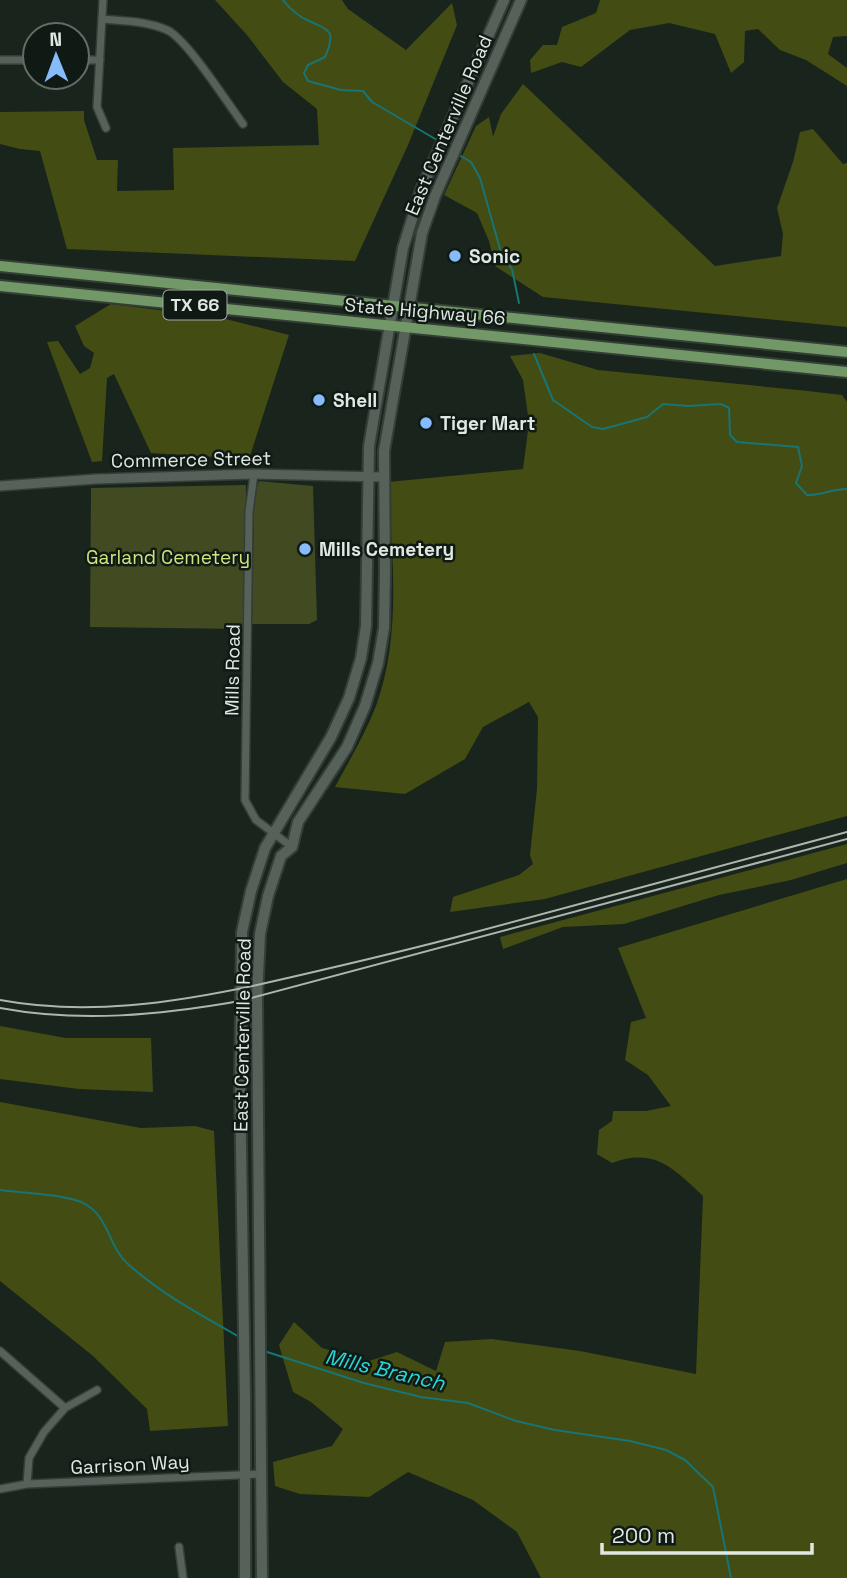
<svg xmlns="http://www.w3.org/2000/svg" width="847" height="1578" font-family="'Space Grotesk',sans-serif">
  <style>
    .green { fill: #424a21 }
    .forest { fill: #434c13 }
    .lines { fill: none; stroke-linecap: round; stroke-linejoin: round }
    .stream { stroke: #187475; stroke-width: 2 }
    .minor-casing { stroke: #353d37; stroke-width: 10 }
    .tertiary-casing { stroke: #353d37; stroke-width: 12 }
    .secondary-casing { stroke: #353d37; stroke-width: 14 }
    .primary-casing { stroke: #353d37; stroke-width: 14 }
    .minor { stroke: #556159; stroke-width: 7 }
    .tertiary { stroke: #556159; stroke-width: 9 }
    .secondary { stroke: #556159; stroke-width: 10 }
    .primary { stroke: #719866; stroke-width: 10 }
    .tram { stroke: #adb5af; stroke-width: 2 }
    .rail { stroke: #adb5af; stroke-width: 2 }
    .poi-dot { fill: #87bbfc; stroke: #101a14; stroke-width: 2.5 }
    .labels { text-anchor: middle; stroke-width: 5; stroke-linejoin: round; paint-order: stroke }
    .shield { fill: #101a14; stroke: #a2aaa5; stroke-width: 2 }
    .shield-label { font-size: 18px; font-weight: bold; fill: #e1e8e3 }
    .street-label { font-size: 19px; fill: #e1e8e3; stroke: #101a14 }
    .poi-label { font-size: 19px; font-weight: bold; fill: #e1e8e3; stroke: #101a14; text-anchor: start }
    .park-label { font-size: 19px; fill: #cfe47d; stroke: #101a14 }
    .water-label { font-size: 21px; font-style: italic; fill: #29d7da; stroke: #101a14 }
  </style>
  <rect width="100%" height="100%" fill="#19241d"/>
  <path class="green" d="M259,481L313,486L317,620L309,624H252L254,503L256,488Z
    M246,485L245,629L90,627L91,488Z"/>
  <path class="forest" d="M215,0H342L348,9L406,50L452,3L457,25L408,145L355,261L67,249L40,151L20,149L0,144V112L84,111V120L97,160H118L117,191L174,190L173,148L319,145L317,109L283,82L247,35Z
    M600,0H847V36L833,37L828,54L847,68V86L806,60L780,50L758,29L745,31L744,62L731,73L715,34L669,23L630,30L581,67L562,62L531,73L530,60L543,45H557L562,27L596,13Z
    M523,84L715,266L781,256L783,234L777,208L793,162L800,132L813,129L843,164L847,163V327L543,297L495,266L489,241L477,213L444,195L476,126L489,117L493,137L501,114Z
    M111,304L222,318L289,335L249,459L151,453L114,374L107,378L102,461L92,462L47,342L58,341L80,374L90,368L94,353L84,346L75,326Z
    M540,353L598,370L808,391L842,395L847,402V816L545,899L450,912L453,897L519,875L533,864L530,855L537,789L538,717L529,702L483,727L465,759L405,794L335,787C349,761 365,734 376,706C402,635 392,555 388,482L523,469L529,423L523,380L510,356Z
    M847,844V863L791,880L719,895L624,924L563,927L503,949L500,937Z
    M847,879V1578H541L517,1532L473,1500L408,1472L369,1497L300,1494L275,1486L273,1462L332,1446L343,1429L311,1402L293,1392L279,1345L294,1322L322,1348L369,1361L397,1352L436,1371L445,1342L491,1339L580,1351L696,1374L703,1196C674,1169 655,1147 612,1163L597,1154L599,1130L612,1121L613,1111H646L671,1106L648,1075L625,1060L631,1022L646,1018L618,948Z
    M0,1026L66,1038H151L153,1092L79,1089L0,1079Z
    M0,1102L141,1128L195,1126L214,1131L228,1426L150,1431L147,1409L93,1356L0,1281Z"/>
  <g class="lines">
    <path class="stream" d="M283,0C290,9 297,16 309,21C331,31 336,31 325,57L308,65L304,73L308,81L341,90L363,91L372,102L437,140
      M459,155L471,162L480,178L502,256L512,269L519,303
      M534,354L553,400L592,427L603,429L647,417L663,404L688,406L721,404L729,408L730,435L737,442L798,447L802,466L796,483L807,495C819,496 832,489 847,489
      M0,1190C22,1193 67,1194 85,1204C109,1217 109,1248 128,1264C161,1294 203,1316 241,1338
      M264,1351L364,1383L421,1397L468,1403L516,1421L555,1430L630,1441L666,1450L685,1460L713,1487L731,1578"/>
    <g class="minor-casing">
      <path id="minor" d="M103,0L97,107L106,128
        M102,19C124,21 147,21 167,30C187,39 228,104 243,124
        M0,60H35
        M77,60H100
        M254,474L249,512L245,800L256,820L292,847
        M0,1351L65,1408
        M27,1484L29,1458L44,1432L65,1408L97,1390
        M0,1489L27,1484L261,1474
        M179,1547L183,1578"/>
    </g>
    <g class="tertiary-casing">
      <path id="tertiary" d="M0,486L96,479L254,474L383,477"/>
    </g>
    <g class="secondary-casing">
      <path id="secondary" d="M245,1578V1399L240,1085L242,932L251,891L265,848L331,737L349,698L361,658L366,626L369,446L403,248L421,190L504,0
        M262,1578L257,997L260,934L268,896L281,856L292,847L298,822L347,747L365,706L378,663L384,628L385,572L384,451L422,233L435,196L521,0"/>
    </g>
    <g class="primary-casing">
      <path id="primary" d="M0,266L847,352
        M0,286L847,372"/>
    </g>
    <use href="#minor" class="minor"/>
    <use href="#tertiary" class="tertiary"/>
    <use href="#secondary" class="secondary"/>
    <use href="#primary" class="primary"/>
    <path class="tram" d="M0,1000C86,1016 173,1003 257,985C323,970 388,955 453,938C584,903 716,867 847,832"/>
    <path class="rail" d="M0,1008C81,1023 160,1015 240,1001L847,839"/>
  </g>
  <g class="poi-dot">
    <circle cx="455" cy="256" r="7"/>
    <circle cx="319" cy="400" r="7"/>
    <circle cx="426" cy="423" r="7"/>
    <circle cx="305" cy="549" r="7"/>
  </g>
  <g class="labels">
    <rect class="shield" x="163.5" y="290.5" width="63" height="29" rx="5"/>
    <g class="shield-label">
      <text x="195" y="311">TX 66</text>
    </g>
    <g class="street-label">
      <text transform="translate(448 125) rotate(-67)" y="7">East Centerville Road</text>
      <text transform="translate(425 311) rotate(5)" y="7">State Highway 66</text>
      <text transform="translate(191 459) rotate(-1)" y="7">Commerce Street</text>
      <text transform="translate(232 670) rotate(-89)" y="7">Mills Road</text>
      <text transform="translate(242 1035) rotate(-89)" y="7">East Centerville Road</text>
      <text transform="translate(130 1464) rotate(-3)" y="7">Garrison Way</text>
    </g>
    <g class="poi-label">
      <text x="469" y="263">Sonic</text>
      <text x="333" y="407">Shell</text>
      <text x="440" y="430">Tiger Mart</text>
      <text x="319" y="556">Mills Cemetery</text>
    </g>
    <g class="park-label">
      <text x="168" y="564">Garland Cemetery</text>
    </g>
    <g class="water-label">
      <text transform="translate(385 1370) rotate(13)" y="7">Mills Branch</text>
    </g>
  </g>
  <g transform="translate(56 56) rotate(359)"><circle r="33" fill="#101a14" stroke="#646c67" stroke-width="2"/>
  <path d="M0-5L12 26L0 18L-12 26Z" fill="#87bbfc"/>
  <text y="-10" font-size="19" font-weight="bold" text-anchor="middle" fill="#e1e8e3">N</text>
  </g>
  <path d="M602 1543v10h210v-10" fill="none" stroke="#e1e8e3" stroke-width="3.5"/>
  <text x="612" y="1543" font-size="21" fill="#e1e8e3" stroke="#101a14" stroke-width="5" paint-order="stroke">200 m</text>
</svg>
